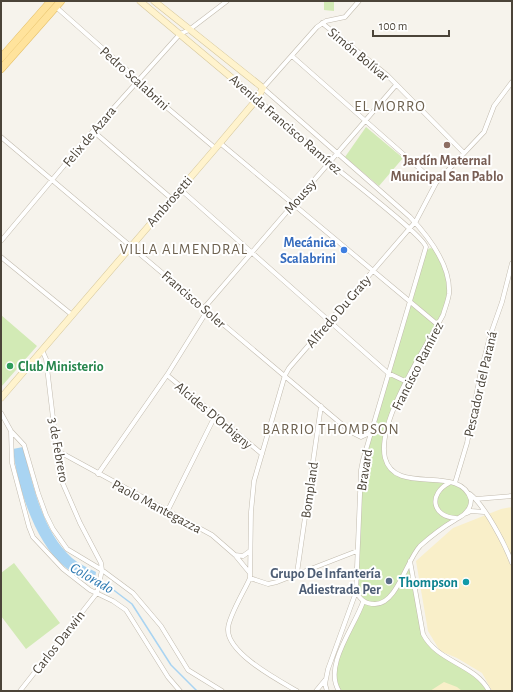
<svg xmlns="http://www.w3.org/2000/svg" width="513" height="692" font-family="'Alegreya Sans',sans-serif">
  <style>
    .green { fill: #d2eab5 }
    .sand { fill: #f9efc9 }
    .water { fill: #a9d4f2 }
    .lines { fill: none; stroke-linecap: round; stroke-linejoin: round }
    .stream { stroke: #a9d4f2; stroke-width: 1.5 }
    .street-casing { stroke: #c2bbae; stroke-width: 5 }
    .secondary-casing { stroke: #d6c79b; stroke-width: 7 }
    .primary-casing { stroke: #e6c16a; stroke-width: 8 }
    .street { stroke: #fff; stroke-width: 4 }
    .secondary { stroke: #fff3cd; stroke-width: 6 }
    .primary { stroke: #ffe39c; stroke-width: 7 }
    .education-dot { fill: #8d6e63; stroke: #fff; stroke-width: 1.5 }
    .shop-dot { fill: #3f7fe0; stroke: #fff; stroke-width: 1.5 }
    .leisure-dot { fill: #2e9e5b; stroke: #fff; stroke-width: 1.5 }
    .service-dot { fill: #5c6f8a; stroke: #fff; stroke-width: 1.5 }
    .culture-dot { fill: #0f9aa8; stroke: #fff; stroke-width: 1.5 }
    .labels { text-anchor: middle; stroke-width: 4; stroke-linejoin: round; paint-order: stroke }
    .street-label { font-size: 14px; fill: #4b4439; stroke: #fff }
    .education-label { font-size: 14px; font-weight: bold; fill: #785e54; stroke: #fff }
    .shop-label { font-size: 14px; font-weight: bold; fill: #366cbe; stroke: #fff; text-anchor: end }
    .leisure-label { font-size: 14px; font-weight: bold; fill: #27864d; stroke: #fff; text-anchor: start }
    .service-label { font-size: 14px; font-weight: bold; fill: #4e5e75; stroke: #fff; text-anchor: end }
    .culture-label { font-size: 14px; font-weight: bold; fill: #0d838f; stroke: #fff; text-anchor: end }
    .neighbourhood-label { font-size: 15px; letter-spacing: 1px; fill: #6e6250; stroke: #fff }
    .water-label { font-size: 15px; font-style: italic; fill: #2e7ab2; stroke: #fff }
  </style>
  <rect width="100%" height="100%" fill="#f6f3ec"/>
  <path class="green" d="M324,1H334V11L324,10Z
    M366,127L403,158L379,186L345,157Z
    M430,248L434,249L447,277V304L397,402L387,435L385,453L392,469L405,477L455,483L469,494V510L421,546L410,561L420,620L427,643L479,677L489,691H339L334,681L335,665L363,602L356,592L361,470L426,251Z
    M1,315L37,346L1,387Z
    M14,563L60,623L26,649L1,616V573Z"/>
  <path class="sand" d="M512,507V691H492L482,673L457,658L440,651L428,631L416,561L453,528L501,509Z
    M444,682L457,687L462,691H430Z"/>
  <path class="water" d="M23,447C33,485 42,531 72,558C79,564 88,568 96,572L94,585C85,579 74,574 65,567C35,543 17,486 13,449Z"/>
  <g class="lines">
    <path class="stream" d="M94,579L107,585L132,604L171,665L197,691"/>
    <g class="street-casing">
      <path id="street" d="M56,7L135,77L139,84L215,148
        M322,23L387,75L464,153
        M292,56L436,183
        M257,99C282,120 306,142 330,163C345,176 423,235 426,247L363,460L361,470L356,592L328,669L325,684L327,691
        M93,131L172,199
        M1,137L351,432L361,437L370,433
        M220,143L438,325
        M180,189L388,373L407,382
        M1,241L93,131L180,34L189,30L227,1
        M1,257L71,314
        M204,308L396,85
        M167,375L262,454
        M1,413L11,431L24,445L38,493L46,515L53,529L67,549L102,570L133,593L161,626L188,670L222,691
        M11,431L12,463L29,527L33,537L63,569L90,590L113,601L126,610L168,677L180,691
        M56,450L212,535L235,555L249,572
        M98,474L167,375L207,311
        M449,483C428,494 432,517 456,518
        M455,483L467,443L481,371L490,336L502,302L512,263
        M470,494C485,506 505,544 512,563
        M476,499L512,496
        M167,512L215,416
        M467,513L471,511L484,512
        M235,555L243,556L250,551
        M410,561L423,634C437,662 475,664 489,691
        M297,573L321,406
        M250,578L251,512L254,481L285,375L289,368L416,221L436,183L484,132L494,106L512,82
        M250,578C245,590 228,617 228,629C227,653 278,680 297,691
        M250,578L268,584L277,582L357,551
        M356,592C361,600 365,604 375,604C397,604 406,561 420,546C430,537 443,527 455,520C459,517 464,516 467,511C470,508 471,504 471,500C461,463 395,497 385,458C376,422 426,347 443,315C445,308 448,301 449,294C451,266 428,236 410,217L263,88L317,27L326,21L345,17L359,1
        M20,691L97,593L102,570L101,563L80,523L60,477L46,359L42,350
        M316,691L325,680
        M339,691C323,666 355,626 363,602"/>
    </g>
    <g class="secondary-casing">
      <path id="secondary" d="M140,1L257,99
        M1,398L220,143L257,99L263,88L154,1"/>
    </g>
    <g class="primary-casing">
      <path id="primary" d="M1,58L51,1
        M1,69L61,1"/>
    </g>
    <use href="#street" class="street"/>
    <use href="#secondary" class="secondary"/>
    <use href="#primary" class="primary"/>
  </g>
  <circle class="education-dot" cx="447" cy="145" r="4"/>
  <circle class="shop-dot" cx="344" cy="250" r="4"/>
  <circle class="leisure-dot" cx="10" cy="366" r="4"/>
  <circle class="service-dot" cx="389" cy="581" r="4"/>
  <circle class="culture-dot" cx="466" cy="582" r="4"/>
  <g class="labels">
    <g class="street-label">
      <text transform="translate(359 54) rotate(40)" y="5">Simón Bolívar</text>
      <text transform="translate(135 78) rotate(42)" y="5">Pedro Scalabrini</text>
      <text transform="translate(286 124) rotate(41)" y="5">Avenida Francisco Ramírez</text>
      <text transform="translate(89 136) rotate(-50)" y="5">Felix de Azara</text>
      <text transform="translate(300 196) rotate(-49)" y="5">Moussy</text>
      <text transform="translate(169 201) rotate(-49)" y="5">Ambrosetti</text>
      <text transform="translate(194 299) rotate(41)" y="5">Francisco Soler</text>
      <text transform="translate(338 311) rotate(-49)" y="5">Alfredo Du Graty</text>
      <text transform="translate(417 366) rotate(-63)" y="5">Francisco Ramírez</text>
      <text transform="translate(480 384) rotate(-77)" y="5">Pescador del Paraná</text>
      <text transform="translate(214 415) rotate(40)" y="5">Alcides D'Orbigny</text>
      <text transform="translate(59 450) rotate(80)" y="5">3 de Febrero</text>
      <text transform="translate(364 470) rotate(-81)" y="5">Bravard</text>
      <text transform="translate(309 490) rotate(-82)" y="5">Bompland</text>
      <text transform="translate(157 506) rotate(28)" y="5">Paolo Mantegazza</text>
      <text transform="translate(58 642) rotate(-52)" y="5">Carlos Darwin</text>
    </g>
    <g class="education-label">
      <text x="447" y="165">Jardín Maternal<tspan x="447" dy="16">Municipal San Pablo</tspan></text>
    </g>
    <g class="shop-label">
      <text x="336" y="247">Mecánica<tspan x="336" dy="16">Scalabrini</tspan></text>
    </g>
    <g class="leisure-label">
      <text x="18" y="371">Club Ministerio</text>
    </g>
    <g class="service-label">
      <text x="381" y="578">Grupo De Infantería<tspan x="381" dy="16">Adiestrada Per</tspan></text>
    </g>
    <g class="culture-label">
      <text x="458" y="587">Thompson</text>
    </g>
    <g class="neighbourhood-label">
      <text x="390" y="111">EL MORRO</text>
      <text x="184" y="254">VILLA ALMENDRAL</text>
      <text x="331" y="434">BARRIO THOMPSON</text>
    </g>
    <g class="water-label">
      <text transform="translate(92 578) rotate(30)" y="5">Colorado</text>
    </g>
  </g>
  <rect width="513" height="692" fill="none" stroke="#4b4439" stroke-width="4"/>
  <path d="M373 30v6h76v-6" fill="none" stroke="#4b4439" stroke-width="2"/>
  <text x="379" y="30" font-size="12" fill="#4b4439" stroke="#ffffff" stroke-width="3" paint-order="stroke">100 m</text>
</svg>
